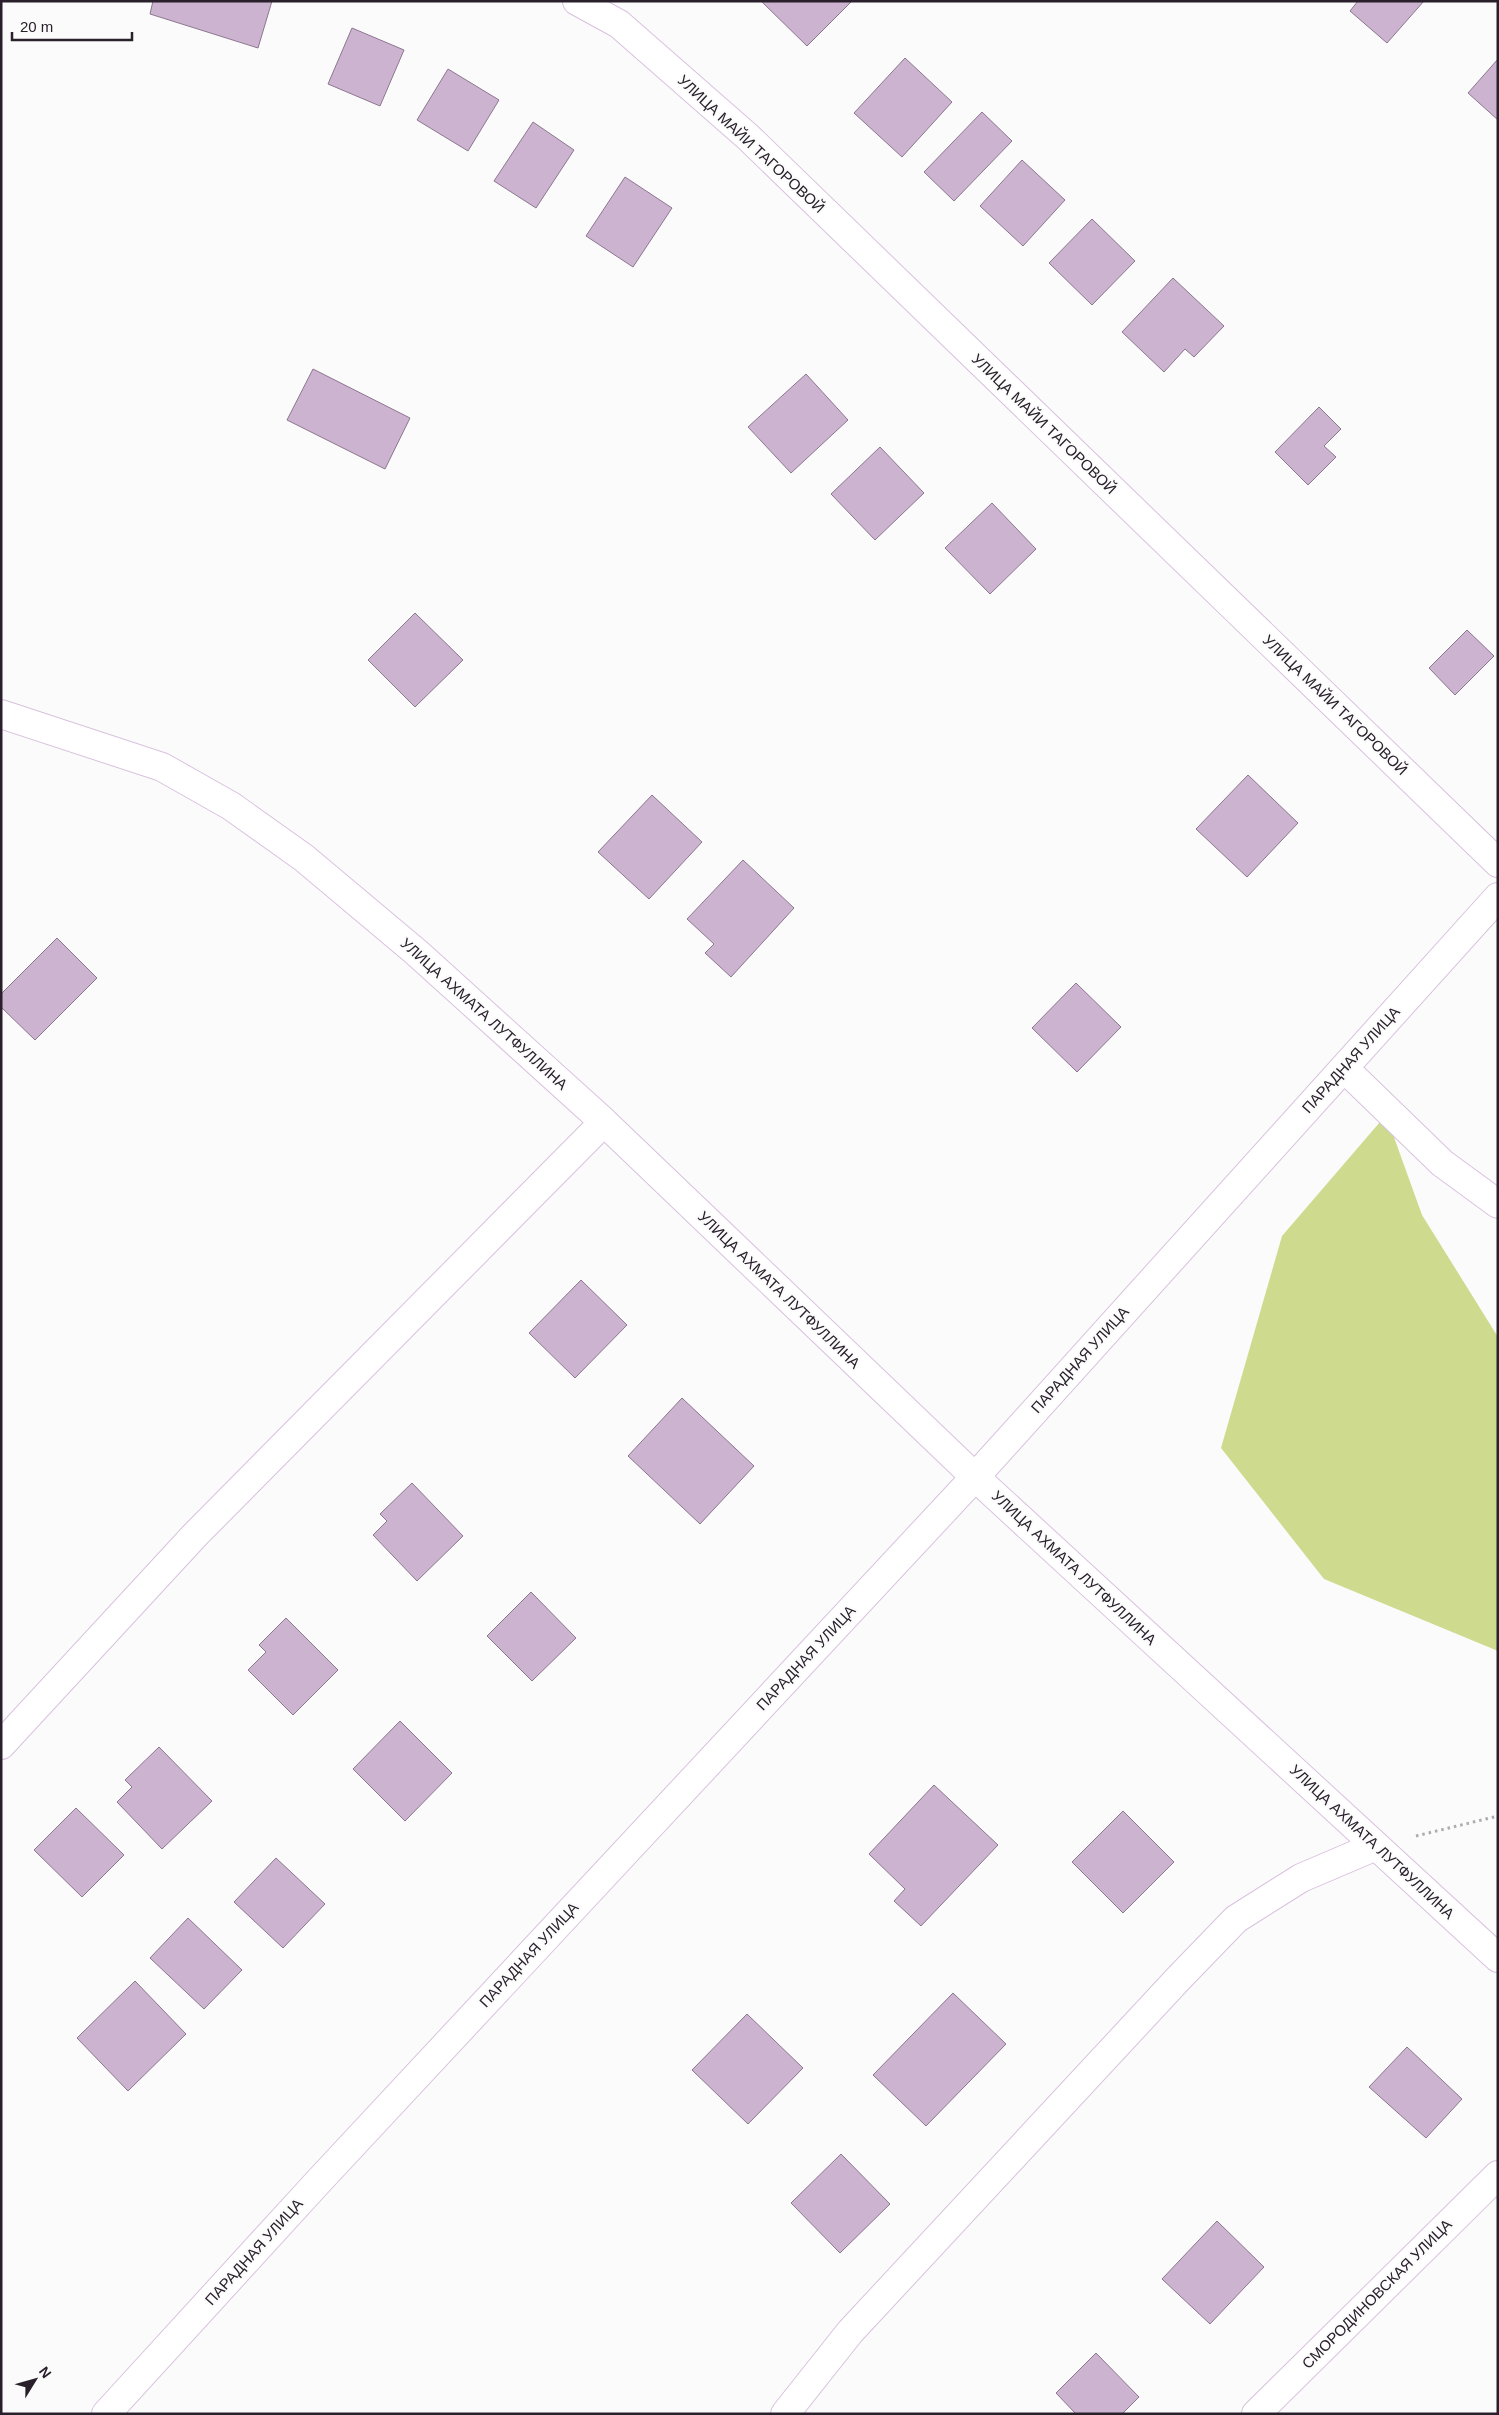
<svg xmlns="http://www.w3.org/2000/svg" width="1499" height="2415" font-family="Arial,sans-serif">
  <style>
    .green { fill: #cedb8f }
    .building { fill: #ccb3d0; stroke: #8d7690 }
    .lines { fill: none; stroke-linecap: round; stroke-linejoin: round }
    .minor-casing { stroke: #dac1df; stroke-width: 30 }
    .path { stroke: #aeabaf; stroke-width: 3; stroke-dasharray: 2.5 4; stroke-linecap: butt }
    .minor { stroke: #fff; stroke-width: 28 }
    .labels { text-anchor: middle; stroke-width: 4; stroke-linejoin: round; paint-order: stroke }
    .street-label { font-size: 15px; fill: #29202b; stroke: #fbfbfb }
  </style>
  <rect width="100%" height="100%" fill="#fbfbfb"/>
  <path class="green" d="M1386,1115L1422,1215L1498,1337V1651L1324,1579L1221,1448L1282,1236Z"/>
  <path class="building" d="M153,1H272L258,48L150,14Z
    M761,1H852L807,46Z
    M1358,1H1424L1387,43L1350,11Z
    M352,28L404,50L380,106L328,84Z
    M905,58L952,102L902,157L854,113Z
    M1498,59V120L1468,93Z
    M448,69L499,100L468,151L417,120Z
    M982,112L1012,141L954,201L924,172Z
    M533,122L574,150L536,208L494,181Z
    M1022,160L1065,200L1023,246L980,206Z
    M625,177L672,208L633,267L586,236Z
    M1092,219L1135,261L1092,305L1049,263Z
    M1173,278L1224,326L1194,357L1185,349L1164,372L1122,332Z
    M313,369L410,418L385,469L287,420Z
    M806,374L848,420L791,473L748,427Z
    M1319,407L1341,429L1324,446L1336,457L1308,485L1275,452Z
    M880,447L924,493L875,540L831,494Z
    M992,503L1036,549L990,594L945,548Z
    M415,613L463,660L415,707L368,660Z
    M1467,630L1494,656L1455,695L1429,668Z
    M1248,775L1298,823L1247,877L1196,829Z
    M652,795L702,842L649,899L598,852Z
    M743,860L794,908L731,977L705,953L714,944L687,919Z
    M57,938L97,978L35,1040L1,1007V994Z
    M1076,983L1121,1027L1077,1072L1032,1028Z
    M581,1280L627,1325L575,1378L529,1333Z
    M682,1398L754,1466L700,1524L628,1456Z
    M412,1483L463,1536L417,1581L373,1535L387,1521L380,1514Z
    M531,1592L576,1638L532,1681L487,1636Z
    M286,1618L338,1670L293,1715L248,1670L266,1652L259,1645Z
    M400,1721L452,1773L405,1821L353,1769Z
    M159,1747L212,1801L162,1849L117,1802L132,1787L125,1780Z
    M934,1785L998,1845L921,1926L894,1901L905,1889L869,1854Z
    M76,1808L124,1855L82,1897L34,1850Z
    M1123,1811L1174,1862L1123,1913L1072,1862Z
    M276,1858L325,1904L283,1948L234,1902Z
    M188,1918L242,1970L204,2009L150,1958Z
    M135,1981L186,2034L128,2091L77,2038Z
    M953,1993L1006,2044L926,2126L873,2075Z
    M747,2014L803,2068L748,2124L692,2070Z
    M1407,2047L1462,2099L1426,2138L1369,2087Z
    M841,2154L890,2204L840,2253L791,2203Z
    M1217,2221L1264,2267L1210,2324L1162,2279Z
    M1096,2353L1139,2397L1122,2414H1076L1056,2393Z"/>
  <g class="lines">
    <g class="minor-casing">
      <path id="minor" d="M577,1L619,24L748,137L1498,863
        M1,714L162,767L231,806L304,858L416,952L604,1122L975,1477L1498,1958
        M1344,1068L1442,1163L1498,1204
        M1,1745L195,1535L604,1122
        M106,2414L318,2182L975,1477L1498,897
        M785,2414L850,2332L1178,1979L1236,1919L1301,1878L1376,1846
        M1256,2414L1498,2175"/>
    </g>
    <path class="path" d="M1416,1836L1498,1816"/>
    <use href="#minor" class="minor"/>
  </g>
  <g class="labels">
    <g class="street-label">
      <text transform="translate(751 144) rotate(43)" y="5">УЛИЦА МАЙИ ТАГОРОВОЙ</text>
      <text transform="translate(1044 424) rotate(44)" y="5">УЛИЦА МАЙИ ТАГОРОВОЙ</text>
      <text transform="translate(1335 705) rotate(44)" y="5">УЛИЦА МАЙИ ТАГОРОВОЙ</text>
      <text transform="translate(484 1014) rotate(42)" y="5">УЛИЦА АХМАТА ЛУТФУЛЛИНА</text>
      <text transform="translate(1351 1060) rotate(-48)" y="5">ПАРАДНАЯ УЛИЦА</text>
      <text transform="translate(779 1290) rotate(44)" y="5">УЛИЦА АХМАТА ЛУТФУЛЛИНА</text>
      <text transform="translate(1080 1360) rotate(-48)" y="5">ПАРАДНАЯ УЛИЦА</text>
      <text transform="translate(1074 1568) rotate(43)" y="5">УЛИЦА АХМАТА ЛУТФУЛЛИНА</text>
      <text transform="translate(806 1658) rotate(-47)" y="5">ПАРАДНАЯ УЛИЦА</text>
      <text transform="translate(1372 1842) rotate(43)" y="5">УЛИЦА АХМАТА ЛУТФУЛЛИНА</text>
      <text transform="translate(529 1955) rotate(-47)" y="5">ПАРАДНАЯ УЛИЦА</text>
      <text transform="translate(254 2252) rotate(-48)" y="5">ПАРАДНАЯ УЛИЦА</text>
      <text transform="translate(1377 2294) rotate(-45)" y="5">СМОРОДИНОВСКАЯ УЛИЦА</text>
    </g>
  </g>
  <rect width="1499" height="2415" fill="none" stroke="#29202b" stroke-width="5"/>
  <g transform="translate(35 2380) rotate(53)" stroke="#fbfbfb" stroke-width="4" paint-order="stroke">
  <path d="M0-4L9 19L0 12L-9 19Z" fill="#29202b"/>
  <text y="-8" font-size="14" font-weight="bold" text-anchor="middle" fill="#29202b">N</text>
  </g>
  <path d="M12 32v8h120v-8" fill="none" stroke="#29202b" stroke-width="2.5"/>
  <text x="20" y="32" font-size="15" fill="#29202b" stroke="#fbfbfb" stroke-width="4" paint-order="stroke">20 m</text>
</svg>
